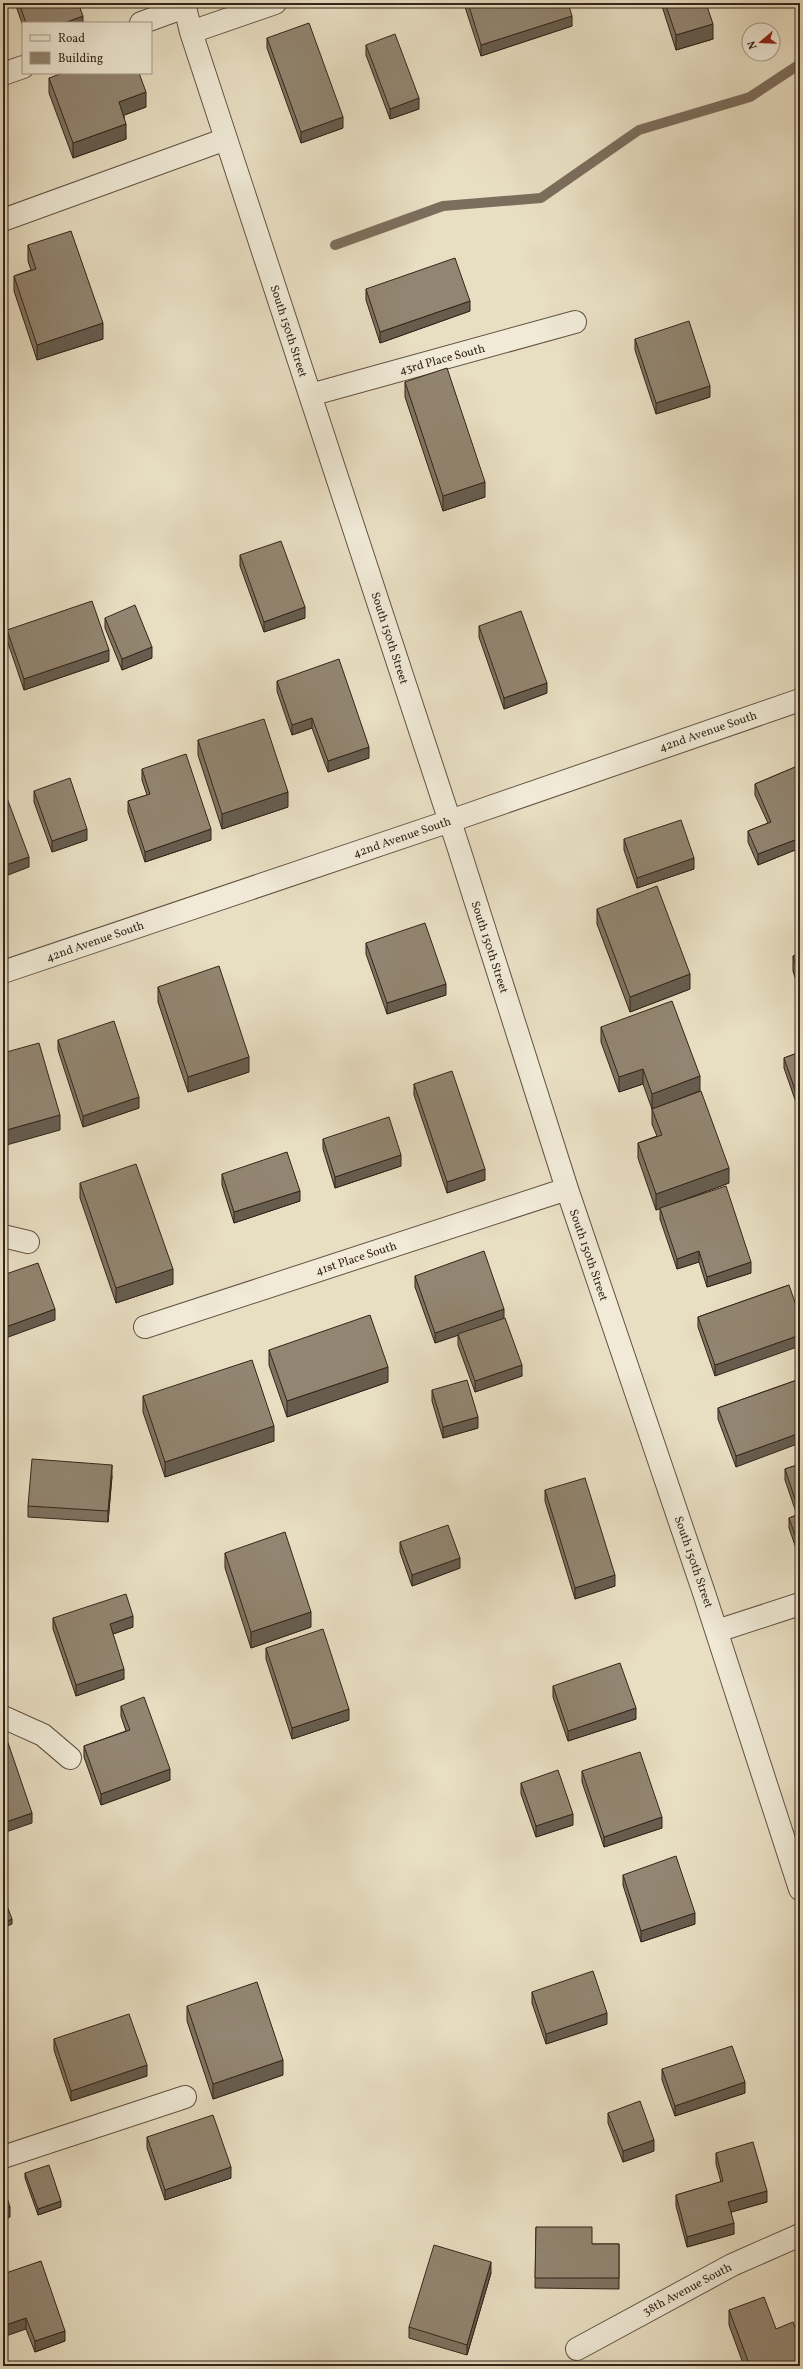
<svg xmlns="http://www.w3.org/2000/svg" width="803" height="2369" font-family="Vollkorn,serif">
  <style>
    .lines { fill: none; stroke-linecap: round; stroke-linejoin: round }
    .stream { stroke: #7c6e5d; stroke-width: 10 }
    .minor-casing { stroke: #625344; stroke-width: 24 }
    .minor { stroke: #f0ead7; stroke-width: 22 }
    .wall { fill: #7e7261; stroke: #35251a }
    .shaded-wall { fill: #665d4f; stroke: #35251a }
    .building { fill: #928571; stroke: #35251a }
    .labels { text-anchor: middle; stroke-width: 3; stroke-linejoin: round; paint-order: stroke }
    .street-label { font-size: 12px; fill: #35251a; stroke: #f0ead7 }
  </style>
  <rect width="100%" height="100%" fill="#e8dec2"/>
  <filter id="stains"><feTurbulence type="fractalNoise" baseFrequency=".005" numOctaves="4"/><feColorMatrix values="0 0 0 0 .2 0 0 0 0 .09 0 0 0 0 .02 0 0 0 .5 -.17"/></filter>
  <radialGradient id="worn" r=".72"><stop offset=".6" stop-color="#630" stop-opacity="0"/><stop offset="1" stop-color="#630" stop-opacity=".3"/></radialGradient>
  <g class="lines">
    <path class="stream" d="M335,245L443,206L541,198L639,130L750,97L800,64"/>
    <g class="minor-casing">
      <path id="minor" d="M184,3L191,32L459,849L567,1189L704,1593L800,1889
        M141,23L185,7
        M191,32L275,3
        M3,74L23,67
        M3,220L226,139
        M310,395L575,322
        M3,972L450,821L800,700
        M3,1236L28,1242
        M145,1327L567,1189
        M717,1631L800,1604
        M3,1717L43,1735L70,1758
        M3,2157L185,2097
        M577,2349L732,2265L800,2235"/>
    </g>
    <use href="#minor" class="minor"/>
  </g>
  <path class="wall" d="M15,3H82L79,4L83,23H23V26Z
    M465,3H568L572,26L481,56L465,7Z
    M661,3H706L713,39L676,50Z
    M267,38L343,128L301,143L267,48Z
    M366,45L419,109L390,119L366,55Z
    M49,78L146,107L124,115L126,139L73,158L49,93Z
    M28,245L103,339L37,360L14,291V276L31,270L28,261Z
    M366,289L470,311L380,343L366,300Z
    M635,339L710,397L656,414L635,350Z
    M405,382L485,497L443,511L405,397Z
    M240,555L305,618L264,632L240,566Z
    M105,618L152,658L122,670L105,628Z
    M479,626L547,693L504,709L479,637Z
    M7,630L109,661L24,690L7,640Z
    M277,681L369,758L328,772L312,728L292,735L277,691Z
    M198,740L288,807L222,829L198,755Z
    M800,765V848L758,865L748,842V831L768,823L755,795V784Z
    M142,769L211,840L145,862L128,812V801L147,795L142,780Z
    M34,791L87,840L52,852L34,802Z
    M624,839L694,869L637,888L624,850Z
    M597,909L690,989L630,1012L597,924Z
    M366,943L446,995L387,1014L366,954Z
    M800,954V993L793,971V956Z
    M158,987L249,1072L188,1092L158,1002Z
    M601,1027L700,1091L652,1109L643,1084L619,1092L601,1042Z
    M58,1040L139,1108L83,1127L58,1050Z
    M800,1052V1111H799L784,1068V1058Z
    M414,1084L485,1180L447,1193L414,1095Z
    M652,1109L729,1183L656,1210L638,1158V1143L657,1136L652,1124Z
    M323,1139L401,1166L335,1188L323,1149Z
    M222,1174L300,1201L234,1223L222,1185Z
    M80,1183L173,1284L116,1303L80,1198Z
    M660,1208L751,1273L707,1287L699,1262L677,1269L660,1219Z
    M415,1276L504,1319L522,1376L475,1392L458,1345V1335L435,1343L415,1287Z
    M789,1285L715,1376L698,1327V1317Z
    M269,1350L388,1382L287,1417L269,1365Z
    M797,1380L736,1467L718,1419V1408Z
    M432,1390L478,1428L443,1438L432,1401Z
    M143,1396L274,1441L165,1477L143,1412Z
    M800,1464V1560L789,1528V1518L797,1515L785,1480V1469Z
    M112,1476L108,1522L28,1517V1506Z
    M545,1490L615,1586L575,1599L545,1501Z
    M400,1542L460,1568L412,1586L400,1552Z
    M225,1553L311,1627L251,1648L225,1568Z
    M53,1618L133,1627L113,1634L124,1679L76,1696L53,1629Z
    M266,1648L349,1720L292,1739L266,1659Z
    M553,1686L636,1719L568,1741L553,1697Z
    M121,1706L170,1780L101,1805L84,1757V1746L126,1731L121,1716Z
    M582,1771L662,1828L604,1847L582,1782Z
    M521,1783L573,1825L536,1837L521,1794Z
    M623,1875L695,1924L641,1942L623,1885Z
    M532,1992L607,2024L546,2044L532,2003Z
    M187,2006L283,2075L213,2099L187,2021Z
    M54,2039L147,2076L71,2101L54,2050Z
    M662,2069L745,2093L675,2116L662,2080Z
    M608,2113L654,2151L623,2162L608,2123Z
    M147,2137L231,2178L165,2200L147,2148Z
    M716,2153L767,2202L731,2212L734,2234L687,2247L676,2206V2195L721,2182L716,2164Z
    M25,2173L61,2207L38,2215L25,2178Z
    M536,2227L592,2244H619V2289L535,2288Z
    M491,2273L467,2355L409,2338V2327Z
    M3,2274L65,2341L35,2352L26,2329Z
    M729,2310L776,2329L800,2366H744L729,2325Z"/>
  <path class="shaded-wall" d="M83,16V23H64Z
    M572,16V26L481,56V45Z
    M713,24V39L676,50V35Z
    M146,92V107L119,117V102Z
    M419,98V109L390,119V109Z
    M343,117V128L301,143V132Z
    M126,124V139L73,158V143Z
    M470,301V311L380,343V332Z
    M103,323V339L37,360V345Z
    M710,386V397L656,414V403Z
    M485,482V497L443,511V496Z
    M305,607V618L264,632V622Z
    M152,647V658L122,670V659Z
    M109,650V661L24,690V679Z
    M547,683V693L504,709V698Z
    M312,718V728L292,735V725Z
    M369,747V758L328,772V761Z
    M288,792V807L222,829V814Z
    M87,829V840L52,852V841Z
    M211,829V840L145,862V852Z
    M800,838V848L758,865V854Z
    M29,857V867L3,877V866Z
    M694,858V869L637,888V878Z
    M690,974V989L630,1012V997Z
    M446,984V995L387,1014V1003Z
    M249,1057V1072L188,1092V1077Z
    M643,1069V1084L619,1092V1077Z
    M700,1076V1091L652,1109V1094Z
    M139,1097V1108L83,1127V1116Z
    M800,1100V1111H799V1101Z
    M60,1115V1130L3,1146V1131Z
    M401,1155V1166L335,1188V1177Z
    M729,1168V1183L656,1210V1194Z
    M485,1169V1180L447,1193V1182Z
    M300,1191V1201L234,1223V1212Z
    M699,1251V1262L677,1269V1259Z
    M751,1262V1273L707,1287V1277Z
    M173,1269V1284L116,1303V1288Z
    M55,1309V1320L3,1339V1328Z
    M504,1309V1320L435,1343V1333Z
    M800,1335V1346L715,1376V1365Z
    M522,1365V1376L475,1392V1381Z
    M388,1367V1382L287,1417V1401Z
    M478,1417V1428L443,1438V1427Z
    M274,1426V1441L165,1477V1462Z
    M800,1433V1443L736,1467V1456Z
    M112,1465V1476L108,1522V1511Z
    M460,1558V1568L412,1586V1575Z
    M615,1575V1586L575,1599V1588Z
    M311,1612V1627L251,1648V1632Z
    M133,1616V1627L110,1635V1624Z
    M124,1669V1679L76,1696V1685Z
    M636,1708V1719L568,1741V1731Z
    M349,1709V1720L292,1739V1728Z
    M170,1769V1780L101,1805V1794Z
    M32,1813V1823L3,1833V1823Z
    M573,1814V1825L536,1837V1826Z
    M662,1817V1828L604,1847V1837Z
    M695,1913V1924L641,1942V1931Z
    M12,1919V1924L3,1928V1923Z
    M607,2013V2024L546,2044V2034Z
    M283,2060V2075L213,2099V2084Z
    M147,2065V2076L71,2101V2091Z
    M745,2082V2093L675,2116V2106Z
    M654,2140V2151L623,2162V2151Z
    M231,2167V2178L165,2200V2190Z
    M767,2191V2202L728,2213V2202Z
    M61,2201V2207L38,2215V2209Z
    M10,2207V2217L3,2220V2209Z
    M734,2223V2234L687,2247V2237Z
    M491,2262V2273L467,2355V2345Z
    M26,2318V2329L3,2337V2326Z
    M65,2331V2341L35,2352V2341Z"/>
  <path class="building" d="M19,3H78L83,16L64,23H26Z
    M468,3H568L572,16L481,45Z
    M665,3H706L713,24L676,35Z
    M309,23L343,117L301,132L267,38Z
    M395,34L419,98L390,109L366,45Z
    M63,73H139L146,92L119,102L126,124L73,143L49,78Z
    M71,231L103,323L37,345L14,276L36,269L28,245Z
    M455,258L470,301L380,332L366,289Z
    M689,321L710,386L656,403L635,339Z
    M447,368L485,482L443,496L405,382Z
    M281,541L305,607L264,622L240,555Z
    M92,601L109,650L24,679L7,630Z
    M135,605L152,647L122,659L105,618Z
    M521,611L547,683L504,698L479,626Z
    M339,659L369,747L328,761L312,718L292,725L277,681Z
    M264,719L288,792L222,814L198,740Z
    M186,754L211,829L145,852L128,801L150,794L142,769Z
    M800,765V838L758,854L748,831L771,822L755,784Z
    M70,778L87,829L52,841L34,791Z
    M7,798L29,857L3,866V799Z
    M681,820L694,858L637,878L624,839Z
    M657,886L690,974L630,997L597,909Z
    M425,923L446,984L387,1003L366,943Z
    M800,954V978L793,956Z
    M219,966L249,1057L188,1077L158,987Z
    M672,1001L700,1076L652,1094L643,1069L619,1077L601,1027Z
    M114,1021L139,1097L83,1116L58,1040Z
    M39,1043L60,1115L3,1131V1053Z
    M800,1052V1100L799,1101L784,1058Z
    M452,1071L485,1169L447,1182L414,1084Z
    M701,1091L729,1168L656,1194L638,1143L662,1135L652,1109Z
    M389,1117L401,1155L335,1177L323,1139Z
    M287,1152L300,1191L234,1212L222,1174Z
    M136,1164L173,1269L116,1288L80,1183Z
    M726,1186L751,1262L707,1277L699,1251L677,1259L660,1208Z
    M484,1251L504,1309L435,1333L415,1276Z
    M38,1263L55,1309L3,1328V1275Z
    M789,1285L800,1317V1335L715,1365L698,1317Z
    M370,1315L388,1367L287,1401L269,1350Z
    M505,1318L522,1365L475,1381L458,1334Z
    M252,1360L274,1426L165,1462L143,1396Z
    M467,1380L478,1417L443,1427L432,1390Z
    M797,1380L800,1387V1433L736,1456L718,1408Z
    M32,1459L112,1465L108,1511L28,1506Z
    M800,1464V1514L785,1469Z
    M585,1478L615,1575L575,1588L545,1490Z
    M800,1514V1549L789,1518Z
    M448,1525L460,1558L412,1575L400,1542Z
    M285,1532L311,1612L251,1632L225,1553Z
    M126,1594L133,1616L110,1624L124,1669L76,1685L53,1618Z
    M323,1629L349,1709L292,1728L266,1648Z
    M620,1663L636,1708L568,1731L553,1686Z
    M144,1697L170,1769L101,1794L84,1746L130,1730L121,1706Z
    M5,1734L32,1813L3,1823V1735Z
    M640,1752L662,1817L604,1837L582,1771Z
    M558,1770L573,1814L536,1826L521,1783Z
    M676,1856L695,1913L641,1931L623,1875Z
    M3,1895L12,1919L3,1923Z
    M593,1971L607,2013L546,2034L532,1992Z
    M257,1982L283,2060L213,2084L187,2006Z
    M129,2014L147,2065L71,2091L54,2039Z
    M732,2046L745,2082L675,2106L662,2069Z
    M640,2101L654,2140L623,2151L608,2113Z
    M213,2115L231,2167L165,2190L147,2137Z
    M753,2142L767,2191L728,2202L734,2223L687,2237L676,2195L723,2181L716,2153Z
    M49,2165L61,2201L38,2209L25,2173Z
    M3,2185L10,2207L3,2209Z
    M536,2227H592V2244H619V2278H535Z
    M434,2245L491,2262L467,2345L409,2327Z
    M41,2261L65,2331L35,2341L26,2318L3,2326V2274Z
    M764,2297L776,2329L793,2322L800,2340V2366H750L729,2310Z
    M711,2363L712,2366H703Z"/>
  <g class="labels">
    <g class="street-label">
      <text transform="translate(289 331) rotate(72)" y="4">South 150th Street</text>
      <text transform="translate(442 359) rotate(-15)" y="4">43rd Place South</text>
      <text transform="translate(390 638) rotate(72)" y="4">South 150th Street</text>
      <text transform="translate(708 731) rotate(-19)" y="4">42nd Avenue South</text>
      <text transform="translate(402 837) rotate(-19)" y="4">42nd Avenue South</text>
      <text transform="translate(95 941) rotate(-19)" y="4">42nd Avenue South</text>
      <text transform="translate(490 947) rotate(72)" y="4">South 150th Street</text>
      <text transform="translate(589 1255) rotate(71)" y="4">South 150th Street</text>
      <text transform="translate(356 1258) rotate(-18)" y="4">41st Place South</text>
      <text transform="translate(694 1562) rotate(71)" y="4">South 150th Street</text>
      <text transform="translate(687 2289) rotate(-28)" y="4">38th Avenue South</text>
    </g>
  </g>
  <rect width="803" height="2369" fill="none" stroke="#e8dec2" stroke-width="16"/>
  <rect x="4" y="4" width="795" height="2361" fill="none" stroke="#35251a" stroke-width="2"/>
  <rect x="8" y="8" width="787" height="2353" fill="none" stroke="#35251a"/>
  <rect x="22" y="22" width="130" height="52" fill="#f0ead7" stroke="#a59b8b"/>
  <rect x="30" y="35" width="20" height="6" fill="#f0ead7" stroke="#a59b8b"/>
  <text x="58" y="42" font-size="12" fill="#35251a">Road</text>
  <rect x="30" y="52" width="20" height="12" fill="#928571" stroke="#a59b8b"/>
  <text x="58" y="62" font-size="12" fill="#35251a">Building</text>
  <g transform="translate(761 42) rotate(251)"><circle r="19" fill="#f0ead7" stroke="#a59b8b"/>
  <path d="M0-3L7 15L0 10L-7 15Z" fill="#8f2418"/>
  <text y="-6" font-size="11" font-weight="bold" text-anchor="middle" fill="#35251a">N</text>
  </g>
  <rect width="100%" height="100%" filter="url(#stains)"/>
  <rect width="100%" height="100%" fill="url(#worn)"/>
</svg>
